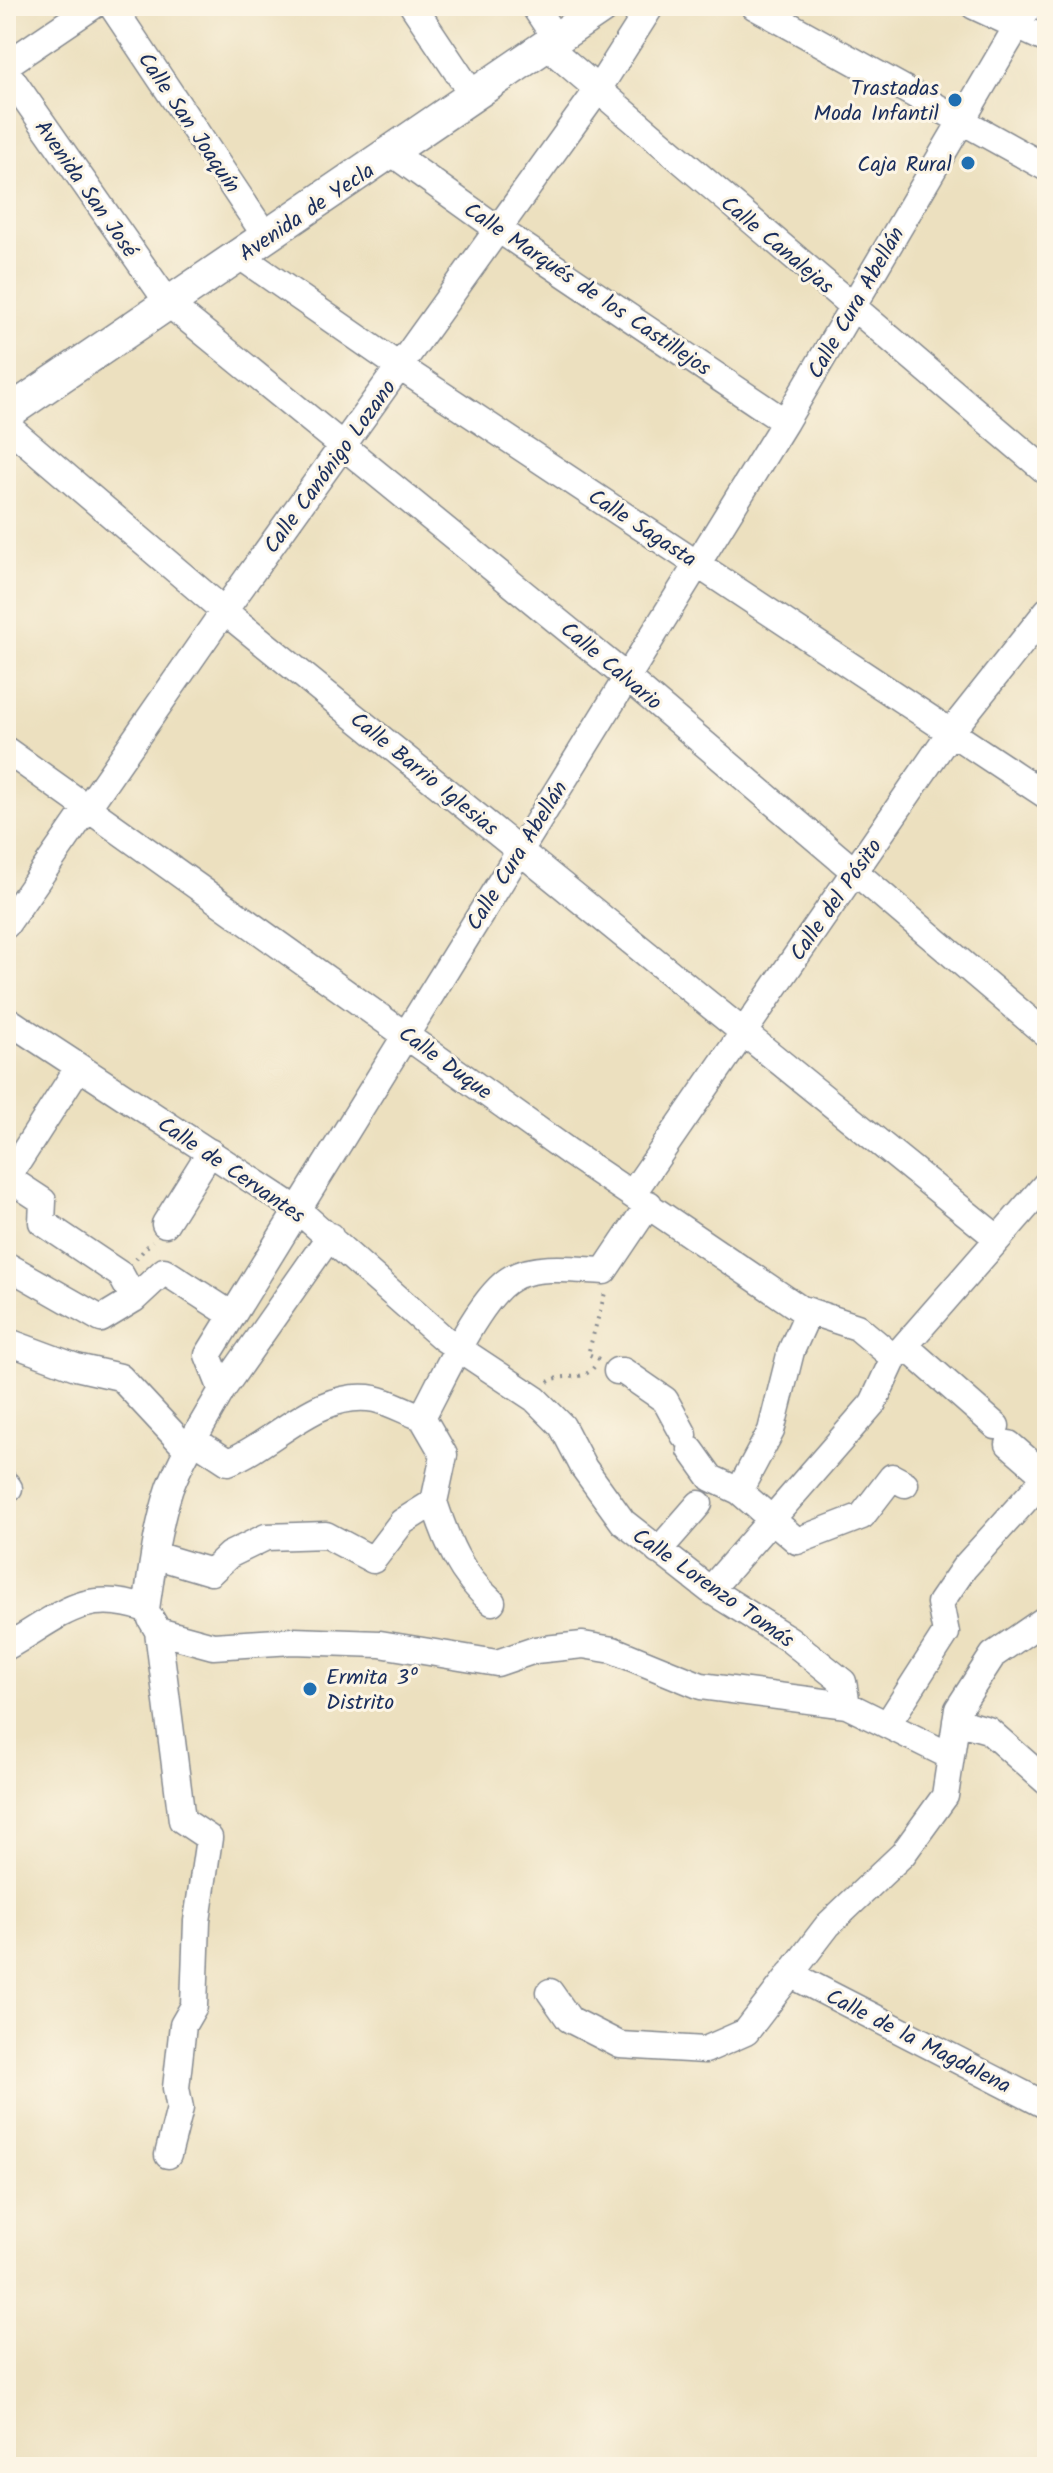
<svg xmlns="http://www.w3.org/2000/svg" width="1053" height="2473" font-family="Kalam,sans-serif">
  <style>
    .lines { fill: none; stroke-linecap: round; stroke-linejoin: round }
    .minor-casing { stroke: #84888e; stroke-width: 29 }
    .major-casing { stroke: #84888e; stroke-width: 35 }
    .path { stroke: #84888e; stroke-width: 4; stroke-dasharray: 2 6; stroke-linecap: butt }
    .minor { stroke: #fff; stroke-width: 26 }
    .major { stroke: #fff; stroke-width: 32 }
    .poi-dot { fill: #1f6fb2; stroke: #fcf5e5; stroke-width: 3 }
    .labels { text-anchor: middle; stroke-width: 6; stroke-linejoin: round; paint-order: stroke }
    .poi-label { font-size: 22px; fill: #1b2f5e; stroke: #fcf5e5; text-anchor: end }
    .street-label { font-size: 22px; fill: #1b2f5e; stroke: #fcf5e5 }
  </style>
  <rect width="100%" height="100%" fill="#fcf5e5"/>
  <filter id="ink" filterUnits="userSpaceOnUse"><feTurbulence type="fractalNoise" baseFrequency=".0125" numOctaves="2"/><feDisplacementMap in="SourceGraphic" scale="16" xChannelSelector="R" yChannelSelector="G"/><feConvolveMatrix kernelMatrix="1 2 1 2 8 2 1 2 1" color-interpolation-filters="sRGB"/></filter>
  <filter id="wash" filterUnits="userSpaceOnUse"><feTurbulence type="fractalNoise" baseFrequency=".006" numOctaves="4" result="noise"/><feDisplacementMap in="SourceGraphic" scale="32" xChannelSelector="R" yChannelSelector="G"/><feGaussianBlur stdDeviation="1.8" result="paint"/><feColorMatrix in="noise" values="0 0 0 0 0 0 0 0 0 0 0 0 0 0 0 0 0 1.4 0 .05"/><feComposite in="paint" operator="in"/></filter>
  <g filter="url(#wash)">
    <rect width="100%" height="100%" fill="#ece0bf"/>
  </g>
  <g filter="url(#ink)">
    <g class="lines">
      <g class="minor-casing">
        <path id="minor" d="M112,6L267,238
          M413,6L474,97
          M534,6L556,39
          M754,6L1047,168
          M974,6L1047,40
          M547,46L1047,472
          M6,65L93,6
          M6,71L169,304L626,677L1047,1035
          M392,153L498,229L785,422
          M240,256L400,367L1047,796
          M6,425L224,611L997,1238
          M6,750L569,1152L799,1308L857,1327L894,1358
          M6,925L224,611L597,91L651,6
          M6,1019L299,1211L443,1338L535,1399L562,1426L584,1468L623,1522L710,1590L789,1639L843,1682L847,1705
          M78,1068L14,1168L11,1180L43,1201L42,1222L121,1275L134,1299L164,1271L232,1315
          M632,1194L950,733L1047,611
          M165,1224L210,1152
          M6,1265L101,1319L134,1299
          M809,1311L791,1351L771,1431L739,1491L797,1541L862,1516L892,1477L905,1484
          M6,1341L76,1367L120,1377L188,1450
          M905,1346L996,1426
          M617,1371H623L665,1400L684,1435
          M222,1390L330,1236
          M193,1439L228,1462C275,1444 318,1389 375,1399C390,1402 407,1412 422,1417C441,1383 479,1296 512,1278C537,1264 577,1270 604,1271L649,1204
          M1009,1444L1047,1477
          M691,1450L711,1478L739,1491
          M6,1484L9,1488
          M434,1502C447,1542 460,1574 492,1602
          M658,1551L699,1504
          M154,1555L211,1572L229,1555L266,1537L326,1535L373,1560L402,1522L434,1502L444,1455L422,1417
          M710,1590L873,1403L894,1358L1047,1183
          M146,1609C152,1569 157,1527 170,1488C183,1454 204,1422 222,1390L208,1355L785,422L1029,6
          M151,1619L158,1631L182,1820L209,1838L197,1921L194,2006L183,2025L176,2088L180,2108L168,2155
          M158,1631L213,1646L293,1641L380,1644L497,1663L535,1650L583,1645L613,1650L701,1686L847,1705L950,1756
          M6,1647C59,1617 83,1587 146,1609
          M956,1721L988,1730L1047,1782
          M887,1725L946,1633L940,1603L964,1568L1047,1476
          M790,1974L1047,2106
          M550,1992L569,2019L620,2045L705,2050L746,2032L828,1925L903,1854L945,1796L958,1709L993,1655L1047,1618"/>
      </g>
      <g class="major-casing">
        <path id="major" d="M6,414L604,6"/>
      </g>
      <path class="path" d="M136,1259L152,1241
        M599,1359L588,1354L605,1293
        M548,1382C562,1372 582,1383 594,1367"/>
      <use href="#minor" class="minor"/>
      <use href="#major" class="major"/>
    </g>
  </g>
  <g class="poi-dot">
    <circle cx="955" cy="100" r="8"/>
    <circle cx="968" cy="163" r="8"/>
    <circle cx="310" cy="1689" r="8"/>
  </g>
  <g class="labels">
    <g class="poi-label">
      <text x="939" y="95">Trastadas<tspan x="939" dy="25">Moda Infantil</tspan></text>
      <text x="952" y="171">Caja Rural</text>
      <text x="326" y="1684" text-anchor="start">Ermita 3º<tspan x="326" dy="25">Distrito</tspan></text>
    </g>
    <g class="street-label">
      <text transform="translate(190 122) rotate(56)" y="8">Calle San Joaquín</text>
      <text transform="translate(87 188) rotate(55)" y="8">Avenida San José</text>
      <text transform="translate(306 211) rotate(-34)" y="8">Avenida de Yecla</text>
      <text transform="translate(778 244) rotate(40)" y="8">Calle Canalejas</text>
      <text transform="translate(588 288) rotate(34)" y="8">Calle Marqués de los Castillejos</text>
      <text transform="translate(855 302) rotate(-60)" y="8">Calle Cura Abellán</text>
      <text transform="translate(329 466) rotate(-54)" y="8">Calle Canónigo Lozano</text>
      <text transform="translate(643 527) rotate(33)" y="8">Calle Sagasta</text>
      <text transform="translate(612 665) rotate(40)" y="8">Calle Calvario</text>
      <text transform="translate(425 773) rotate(39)" y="8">Calle Barrio Iglesias</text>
      <text transform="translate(516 855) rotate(-58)" y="8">Calle Cura Abellán</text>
      <text transform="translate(835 899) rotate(-55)" y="8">Calle del Pósito</text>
      <text transform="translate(446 1062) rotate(36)" y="8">Calle Duque</text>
      <text transform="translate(232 1169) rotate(34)" y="8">Calle de Cervantes</text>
      <text transform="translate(714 1587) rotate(35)" y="8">Calle Lorenzo Tomás</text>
      <text transform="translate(919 2040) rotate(27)" y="8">Calle de la Magdalena</text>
    </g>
  </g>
  <rect width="1053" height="2473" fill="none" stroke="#fcf5e5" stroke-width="32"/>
</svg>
